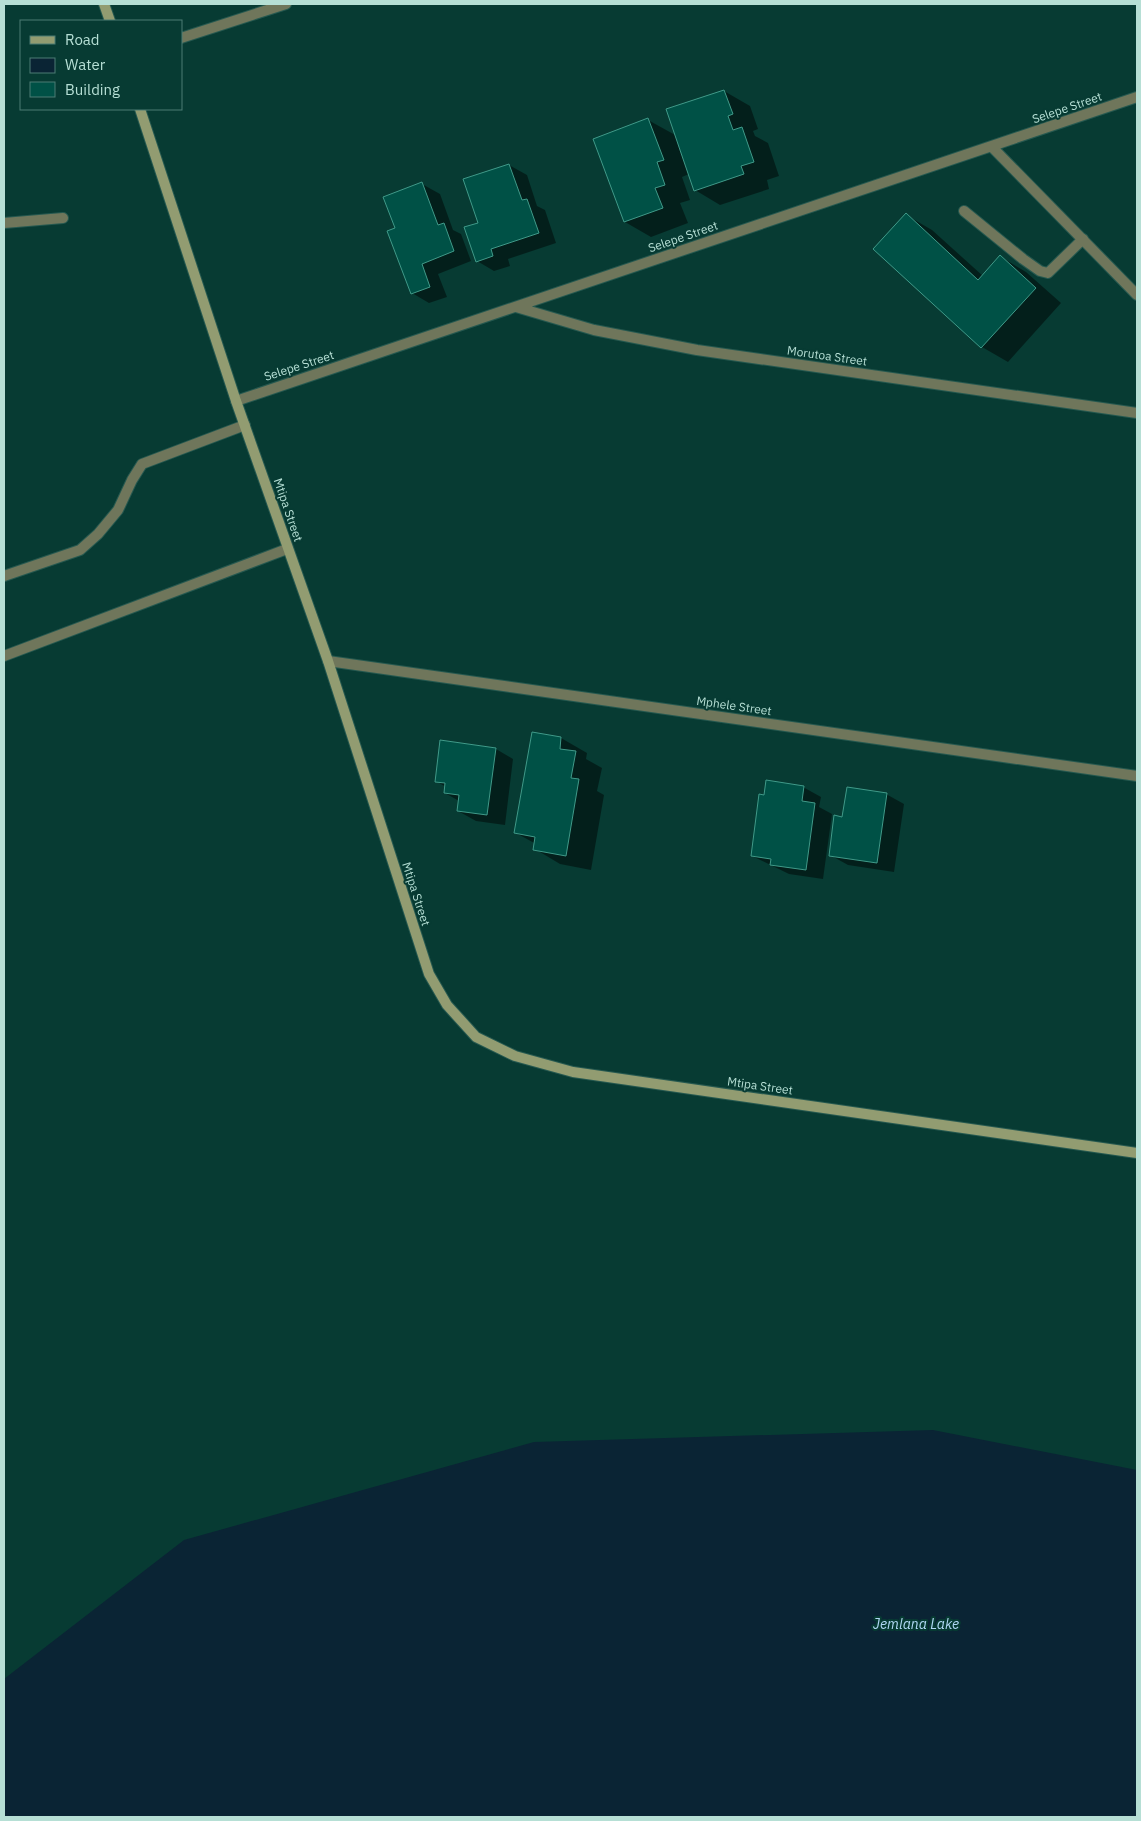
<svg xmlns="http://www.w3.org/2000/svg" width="1141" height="1821" font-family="'IBM Plex Sans',sans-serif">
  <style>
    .water { fill: #0a2434 }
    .shadow { fill: #0007 }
    .building { fill: #005146; stroke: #409a89 }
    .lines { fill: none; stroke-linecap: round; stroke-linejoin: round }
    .lane-casing { stroke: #265950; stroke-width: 12 }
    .street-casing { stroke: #265950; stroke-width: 12 }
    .secondary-casing { stroke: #265950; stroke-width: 12 }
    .lane { stroke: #6f765b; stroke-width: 10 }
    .street { stroke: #6f765b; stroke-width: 10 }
    .secondary { stroke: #929c71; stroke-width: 10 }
    .labels { text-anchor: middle; stroke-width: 4; stroke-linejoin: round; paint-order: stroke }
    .street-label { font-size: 12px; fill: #b6dfd5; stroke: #073b33 }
    .water-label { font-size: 14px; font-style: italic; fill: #b1d8f4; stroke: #073b33 }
  </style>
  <rect width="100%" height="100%" fill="#073b33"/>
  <path class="water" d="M933,1430L1137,1470V1817H4V1679L184,1540L534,1442Z"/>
  <path class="shadow" d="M724,91L750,106L758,129L753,131L755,136L768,143L779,176L767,180L769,189L720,205L695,190L689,174L682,177L690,200L680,203L688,223L651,237L625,222L648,120L677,136Z
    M509,165L527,175L537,206L545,210L556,243L508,259L510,266L494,271L477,261L479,223Z
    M422,184L440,194L453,230L461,234L471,261L438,274L447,297L429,303L412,293L396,229Z
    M906,215L932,230L983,276L1001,257L1026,272L1061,303L1008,362L982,347Z
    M533,733L561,738L587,753L586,759L602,768L597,791L604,795L591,870L560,864L535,849L536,844L516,833Z
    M496,749L513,759L505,825L476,821L458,811L459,801L445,793L446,787L436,781Z
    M803,787L821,797L819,807L832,814L823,879L789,874L752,856L765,797Z
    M886,794L904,804L894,872L848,865L830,855Z"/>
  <path class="building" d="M724,90L733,114L728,116L733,130L742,127L754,162L741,166L744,174L694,191L666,109Z
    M648,118L664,160L657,162L665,185L655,188L663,208L624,222L593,139Z
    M509,164L522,200L527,199L539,233L491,249L493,256L476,262L464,227L478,223L463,179Z
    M422,182L438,225L444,223L454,251L422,264L430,287L411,294L387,231L395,228L383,197Z
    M906,213L978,280L1000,255L1036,288L981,348L873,249Z
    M532,732L561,737L560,749L576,751L571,778L579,779L566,856L533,850L535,837L514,833Z
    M440,740L496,748L487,815L457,811L459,795L444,793L445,783L435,782Z
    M766,780L804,786L802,801L815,803L806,870L770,865L771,859L751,856L759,794L764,795Z
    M847,787L887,793L877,863L829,856L834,815L842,817Z"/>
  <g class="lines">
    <g class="lane-casing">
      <path id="lane" d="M964,211L1023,259L1040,271L1048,273L1083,239
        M4,223L63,218
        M4,576L80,550L98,534L118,510L132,480L142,464L245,425"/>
    </g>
    <g class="street-casing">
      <path id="street" d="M181,38L286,4
        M992,147L1137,295
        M516,307L594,330L697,350L1137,413
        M236,401L1137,97
        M4,656L287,549
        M328,661L1137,776"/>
    </g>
    <g class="secondary-casing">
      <path id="secondary" d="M104,4L110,21
        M140,109L236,401L328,661L429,974L447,1005L476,1037L515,1056L573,1072L1137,1153"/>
    </g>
    <use href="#lane" class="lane"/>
    <use href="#street" class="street"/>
    <use href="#secondary" class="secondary"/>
  </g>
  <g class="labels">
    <g class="street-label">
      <text transform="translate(1067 108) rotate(-19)" y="4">Selepe Street</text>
      <text transform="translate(683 237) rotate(-19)" y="4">Selepe Street</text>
      <text transform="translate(827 356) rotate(8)" y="4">Morutoa Street</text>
      <text transform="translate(299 366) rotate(-18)" y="4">Selepe Street</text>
      <text transform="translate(288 510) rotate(71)" y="4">Mtipa Street</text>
      <text transform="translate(734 706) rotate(8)" y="4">Mphele Street</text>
      <text transform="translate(416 894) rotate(72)" y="4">Mtipa Street</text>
      <text transform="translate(760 1086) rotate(8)" y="4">Mtipa Street</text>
    </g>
    <g class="water-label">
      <text x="916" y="1629">Jemlana Lake</text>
    </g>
  </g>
  <rect width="1141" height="1821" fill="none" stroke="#b6dfd5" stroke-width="10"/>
  <rect x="20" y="20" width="162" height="90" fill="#073b33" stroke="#4d7d74"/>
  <rect x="30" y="36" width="25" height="8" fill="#929c71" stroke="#4d7d74"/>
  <text x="65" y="45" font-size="15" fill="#b6dfd5">Road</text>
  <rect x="30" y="58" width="25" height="15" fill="#0a2434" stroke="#4d7d74"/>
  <text x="65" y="70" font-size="15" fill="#b6dfd5">Water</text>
  <rect x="30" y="82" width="25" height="15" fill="#005146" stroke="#4d7d74"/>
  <text x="65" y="95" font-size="15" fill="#b6dfd5">Building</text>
</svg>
